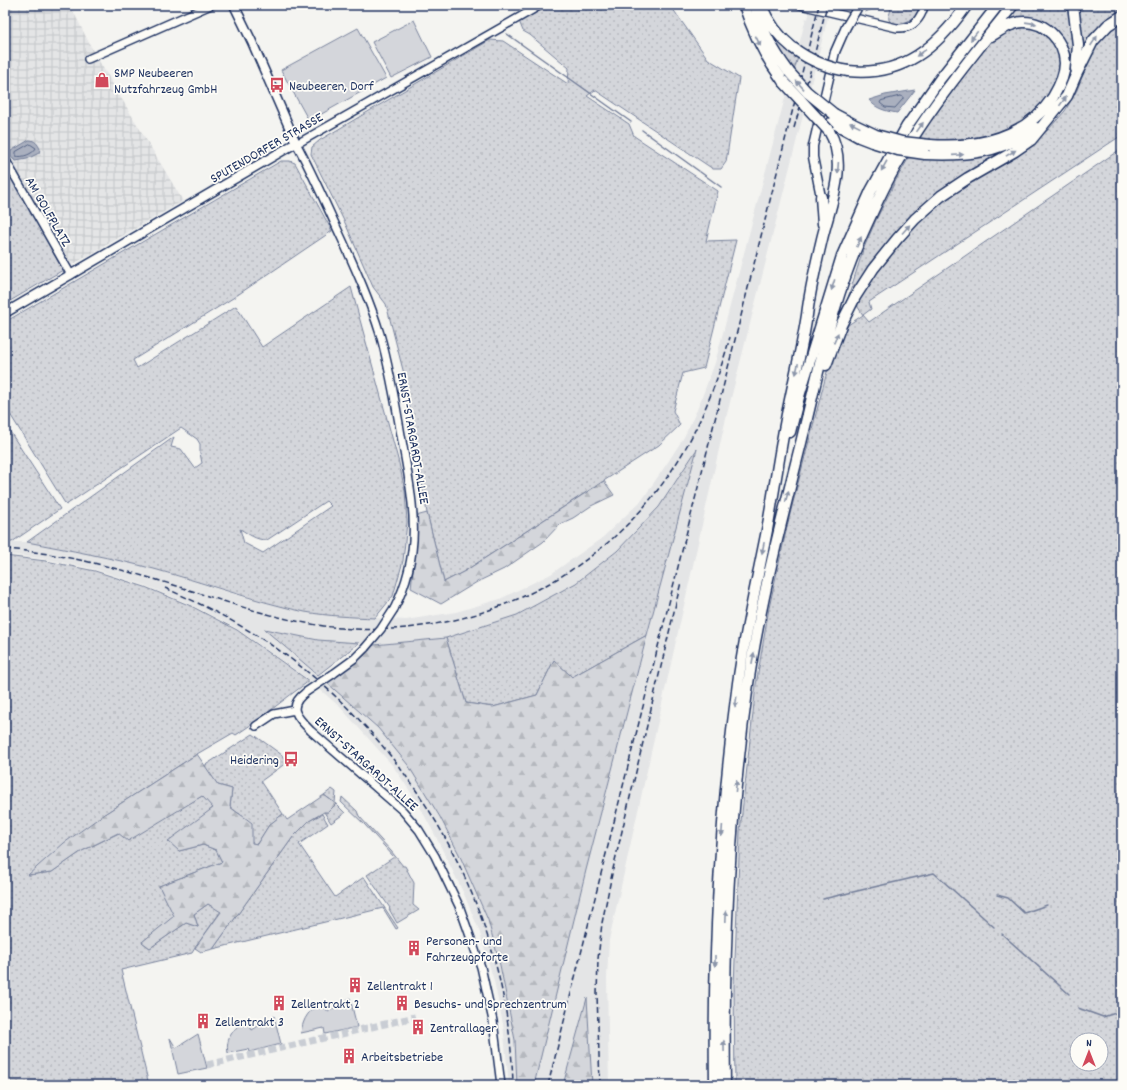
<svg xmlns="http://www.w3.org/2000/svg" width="1127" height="1090" font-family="Dekko,sans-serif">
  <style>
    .built { fill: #e4e5e6 }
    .industrial { fill: url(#industrial-grid) }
    .grass { fill: url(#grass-dots); stroke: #78829c; fill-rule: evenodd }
    .forest { fill: url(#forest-firs); stroke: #78829c }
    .park { fill: #d4d6db; stroke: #78829c }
    .water { fill: #aab0bf; stroke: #717c98 }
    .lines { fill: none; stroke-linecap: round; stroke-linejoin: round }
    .shore { stroke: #546385; stroke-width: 1 }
    .stream { stroke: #717c98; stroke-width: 1.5 }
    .minor-tunnel { stroke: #c9cdd4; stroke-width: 7; stroke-dasharray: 7 3.5; stroke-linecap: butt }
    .minor-casing { stroke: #1b2f5e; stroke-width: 10 }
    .major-casing { stroke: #1b2f5e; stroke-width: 11 }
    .highway-casing { stroke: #1b2f5e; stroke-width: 13 }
    .minor { stroke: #fdfcf7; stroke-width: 7 }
    .major { stroke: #fdfcf7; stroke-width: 8 }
    .highway { stroke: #fdfcf7; stroke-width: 10 }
    .rail { stroke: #1b2f5e; stroke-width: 1.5; stroke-dasharray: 6 3; stroke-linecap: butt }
    .minor-bridge-casing { stroke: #1b2f5e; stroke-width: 10; stroke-linecap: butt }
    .major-bridge-casing { stroke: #1b2f5e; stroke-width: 11; stroke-linecap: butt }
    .highway-bridge-casing { stroke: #1b2f5e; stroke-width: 13; stroke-linecap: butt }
    .minor-bridge { stroke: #fdfcf7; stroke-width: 7 }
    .major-bridge { stroke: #fdfcf7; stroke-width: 8 }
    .highway-bridge { stroke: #fdfcf7; stroke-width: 10 }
    .oneway { fill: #8c96aa }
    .labels { text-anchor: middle; stroke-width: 3.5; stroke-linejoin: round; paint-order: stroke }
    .poi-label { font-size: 14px; fill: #1b2f5e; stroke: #fdfcf7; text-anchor: start }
    .street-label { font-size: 14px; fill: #1b2f5e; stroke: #fdfcf7 }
  </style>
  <defs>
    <pattern id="industrial-grid" width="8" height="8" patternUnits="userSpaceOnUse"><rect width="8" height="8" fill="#e4e5e6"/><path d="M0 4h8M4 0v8" fill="none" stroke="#c3c5c8"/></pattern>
    <pattern id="grass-dots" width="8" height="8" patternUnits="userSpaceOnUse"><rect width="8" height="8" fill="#d4d6db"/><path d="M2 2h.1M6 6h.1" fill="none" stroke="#b5b8be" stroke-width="1.8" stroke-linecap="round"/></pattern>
    <pattern id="forest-firs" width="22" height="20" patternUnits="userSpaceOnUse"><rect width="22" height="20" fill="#d4d6db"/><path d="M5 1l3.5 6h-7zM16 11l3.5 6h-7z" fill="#b5b8be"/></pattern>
  </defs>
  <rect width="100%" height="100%" fill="#f4f4f1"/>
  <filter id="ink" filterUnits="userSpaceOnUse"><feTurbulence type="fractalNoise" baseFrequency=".025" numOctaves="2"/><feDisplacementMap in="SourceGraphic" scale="8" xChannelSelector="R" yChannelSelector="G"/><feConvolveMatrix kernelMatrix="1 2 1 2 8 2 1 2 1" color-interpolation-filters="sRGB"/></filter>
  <g filter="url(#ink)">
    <path class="built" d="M811,5H822L819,16L822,15L824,5H837L835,8L829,7L827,16L828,17L726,418L609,940L607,978L609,1085H592L587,999L563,1085H534L586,870L696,450L659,507L617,551L576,583L517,615L446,638L374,645L318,640L265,629L378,728L408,765L440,817L459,854L488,920L500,965L515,1040L517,1085H509L503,1024L494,981L479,930L463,892L435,835L416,800L393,766L341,708L308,679L236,628L190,604L144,585L94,569L45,559L5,554V542H27L95,555L154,569L247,598L306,612L345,616L406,620L456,612L500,599L551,574L602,538L642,500L668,462L684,437L697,410L715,363L806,18L808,19Z"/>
    <path class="industrial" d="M5,5H70L93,51L183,201L72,265L5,153Z"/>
    <path class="grass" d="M546,5H670L708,59L739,78L726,162L721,169H713L595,90L587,96L629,124L634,136L718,191L706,241L736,240L704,368L683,373L673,411L680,425L659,445L465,571L444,582L427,513L404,374L386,304L373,287L346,225L311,154L312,147L320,140L490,40L503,41L568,84L569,68L530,35L523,31L519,21Z
      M869,5H920C918,19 906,23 894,25C886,20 889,17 891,9L880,6L865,12Z
      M1021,5H1122V12L1070,68L1059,76L1045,103L1024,122L997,136L1001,154L926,206L842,317L863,250L876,220L896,180L927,126L972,65Z
      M764,19L798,57L794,71L773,42Z
      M1122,21V135L869,302L871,309L863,315L869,322L1122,148V1085H735L734,986L740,831L756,685L769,608L789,518L830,360L848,325L863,315L856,304L871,276L900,240L929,211L966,184L1023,148L1048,130L1065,111L1077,90L1095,44L1111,27ZM1077,1040H1101V1064H1077Z
      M281,161H290L295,163L332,231L233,298L133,360L137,368L236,306L262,347L351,287L399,463L405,491L407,522L403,561L393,596L375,618C352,617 328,616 305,612C254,601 205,583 154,569C112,558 69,550 27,542L174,437L171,447L181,449L195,468L202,463L200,453V444L197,439L181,428L66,505L5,406V322ZM326,501L331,506L263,553L244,543L240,529C249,534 255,540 267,540Z
      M5,166L63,270L5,304Z
      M5,424L60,509L12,542H5Z
      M697,449L647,635L572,677L554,660L537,695L493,707L466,703L446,638L517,615L576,583L617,551L659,507Z
      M5,556L46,561L95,571L145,587L191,606L237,630L309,681C284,699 261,719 236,735L233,733L197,754L103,815L29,875L52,872L82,851L119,833L172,813L202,796L213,807L179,851L203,845L216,850L222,862L159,886L175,916L142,942L150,948L186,923L198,927L194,914L208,904L221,911L195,948L192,953L121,970L149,1085H5Z
      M264,629L318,640L359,643L318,675Z
      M253,734L282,755L286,763L261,781L283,814L269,825L257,844L252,843L243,815L238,813L230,807L232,789L218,785L204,766Z
      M332,789L336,792L335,803L324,795Z
      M342,797L357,811L359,816L391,851L403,866H405L414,883L413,905L419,910L397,923L389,909L390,908L367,875L394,857L365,825L341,802Z
      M336,804L345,813L331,823L324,812H328Z
      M322,814L328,824L299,844L335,897L364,877L398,928L396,929L383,908L213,949L293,837L309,821Z"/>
    <path class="forest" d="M604,481L614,495L591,506L573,518L560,524L543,542L504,569L477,582L441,604L411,588L417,534L416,516L427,513L444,582L465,571Z
      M647,635L586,870L534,1085H517L515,1040L500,965L488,920L459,854L440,817L408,765L378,728L326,682L364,656L374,645L446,638L466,703L493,707L537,695L554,660L572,677Z
      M197,754L218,785L232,789L230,807C237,813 245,817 252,823V843L257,844L269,825L283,814L287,820L324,795L336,804L328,812H324L309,821L293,837L213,949L201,952L195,948L221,912L208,904L194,914L198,927L186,923L150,948L142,942L174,916L159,886L222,862L216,850L203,845L179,851L168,841L213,808L202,796L128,841L118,833L82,851L52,872L28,875L64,843L103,815Z
      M587,998L592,1085H563Z"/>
    <path class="park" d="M414,20L432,57L391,78L372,42Z
      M358,28L386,78L309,121L281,70Z
      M350,998L357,1027L325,1034L324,1028L301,1033C303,1018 309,1010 322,1002L328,1012Z
      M274,1016L281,1044L249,1052L248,1049L228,1053C225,1038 234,1028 246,1020L252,1030Z
      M198,1034L207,1068L178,1074L170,1038L176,1048Z"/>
    <path class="water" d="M915,90L897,113C886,111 876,109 869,100L885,95Z
      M29,140C35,140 38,144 40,149L39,153L27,159L16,161C11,158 10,156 11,151Z"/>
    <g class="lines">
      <path class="shore" d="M901,96L903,97V99L895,108L885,107L880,103L881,101Z
        M30,144L36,148C33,154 22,158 16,156V152Z"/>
      <path class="stream" d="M507,34L631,122
        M642,130L721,187
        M997,895L1008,898L1024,913L1047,905
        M823,899L934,873L994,927
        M1002,934L1069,994
        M1078,1008L1103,1017L1122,1011"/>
      <path class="minor-tunnel" d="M207,1065L415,1017"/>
      <g class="minor-casing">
        <path id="minor" d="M800,5L897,28C900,28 904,28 907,27C916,25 923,14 924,5
          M88,59L211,5
          M5,159L71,275
          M394,609C424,550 413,502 402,441C396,405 390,369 380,334C370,301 356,270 342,239C327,207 313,174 296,143L302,141L541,5
          M333,674L355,658L365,648
          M306,692C286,707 297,717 311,731L403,811L419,830L435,856L460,908L481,967L493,1021L501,1085
          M256,726L274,714L295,710"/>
      </g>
      <g class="major-casing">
        <path id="major" d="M821,197L813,157V146L835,52L846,27
          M5,313L296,143L252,42L234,5"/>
      </g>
      <g class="highway-casing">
        <path id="highway" d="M744,5C753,33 765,57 783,81
          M755,5C761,30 774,52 789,72
          M761,5C768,22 779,37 793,48
          M1073,5L1078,45L1076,69
          M848,71C903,77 937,47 967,5
          M834,114L853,124L876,135
          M832,122L859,137L872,142
          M930,145C977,148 1025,139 1053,97C1059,87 1065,74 1065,63C1064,41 1046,22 1024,22C1012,22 1001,30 991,36
          M925,154C969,156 999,153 1036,128
          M821,197L823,224
          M826,365L841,325L855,297L873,269L897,239L915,219L941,196L968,178L1015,151L1031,140L1067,96L1076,75L1093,41L1108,25L1122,16
          M790,432L800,393L842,256L871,191L907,126L940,79L998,5
          M715,1085C713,950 720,816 738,683C745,632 757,581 767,530C773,497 778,463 784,430C791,391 801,354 807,315C810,290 816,264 822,239C830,205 849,164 829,131
          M725,1085C723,951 729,817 748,684C760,603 781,523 801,443C816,383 828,320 851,261C859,240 869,219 879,198C913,127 964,66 1013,5"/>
      </g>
      <use href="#minor" class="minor"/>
      <use href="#major" class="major"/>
      <use href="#highway" class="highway"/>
      <path class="rail" d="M794,128L810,72L827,5
        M5,549C63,553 121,569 177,586C223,601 269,617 317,625C452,647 593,587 670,473C698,432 717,384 730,337
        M165,588C209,607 252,630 291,659C423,758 509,919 513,1085
        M548,1085L819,5
        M600,1085L597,994L598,959L602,923L613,869L681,582"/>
      <g class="minor-bridge-casing">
        <path id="minor-bridge" d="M365,648L381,629L394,609
          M306,692L333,674"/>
      </g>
      <g class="major-bridge-casing">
        <path id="major-bridge" d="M846,27L858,7"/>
      </g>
      <g class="highway-bridge-casing">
        <path id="highway-bridge" d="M793,48C809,60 828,68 848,71
          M789,72L807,92L834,114
          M783,81L829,131
          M876,135L902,142L930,145
          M872,142L898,150L925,154"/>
      </g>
      <use href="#minor-bridge" class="minor-bridge"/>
      <use href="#major-bridge" class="major-bridge"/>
      <use href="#highway-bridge" class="highway-bridge"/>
    </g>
    <defs><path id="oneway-solid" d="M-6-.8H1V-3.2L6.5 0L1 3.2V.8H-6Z"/></defs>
    <g class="oneway">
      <use href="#oneway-solid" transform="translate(1031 23) rotate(8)"/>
      <use href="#oneway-solid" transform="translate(974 36) rotate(128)"/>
      <use href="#oneway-solid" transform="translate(758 41) rotate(64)"/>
      <use href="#oneway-solid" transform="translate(1094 41) rotate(-56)"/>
      <use href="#oneway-solid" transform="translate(921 53) rotate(146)"/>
      <use href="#oneway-solid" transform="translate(800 85) rotate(-133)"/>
      <use href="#oneway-solid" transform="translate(1063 101) rotate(-54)"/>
      <use href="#oneway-solid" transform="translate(855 125) rotate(-154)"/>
      <use href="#oneway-solid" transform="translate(920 127) rotate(-55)"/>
      <use href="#oneway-solid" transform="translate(1011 153) rotate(-31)"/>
      <use href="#oneway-solid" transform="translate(958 155) rotate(-4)"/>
      <use href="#oneway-solid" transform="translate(884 166) rotate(119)"/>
      <use href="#oneway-solid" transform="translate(838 168) rotate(94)"/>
      <use href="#oneway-solid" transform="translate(906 229) rotate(-48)"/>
      <use href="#oneway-solid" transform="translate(859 242) rotate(-66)"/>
      <use href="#oneway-solid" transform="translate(833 285) rotate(107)"/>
      <use href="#oneway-solid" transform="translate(836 338) rotate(-68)"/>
      <use href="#oneway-solid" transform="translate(797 369) rotate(102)"/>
      <use href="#oneway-solid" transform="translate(787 496) rotate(-76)"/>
      <use href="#oneway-solid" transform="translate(763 548) rotate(101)"/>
      <use href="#oneway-solid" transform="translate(753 658) rotate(-79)"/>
      <use href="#oneway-solid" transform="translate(736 702) rotate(97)"/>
      <use href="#oneway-solid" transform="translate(736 786) rotate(-84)"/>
      <use href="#oneway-solid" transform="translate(722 831) rotate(94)"/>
      <use href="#oneway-solid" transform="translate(726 916) rotate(-88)"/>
      <use href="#oneway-solid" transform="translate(715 961) rotate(90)"/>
      <use href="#oneway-solid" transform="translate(724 1046) rotate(-91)"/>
    </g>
  </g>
  <defs>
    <g id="shop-bare" transform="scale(1.2)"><path d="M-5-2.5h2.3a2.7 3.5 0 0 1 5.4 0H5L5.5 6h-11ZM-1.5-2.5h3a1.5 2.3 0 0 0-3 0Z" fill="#d1495b" stroke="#fdfcf7" stroke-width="2.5" paint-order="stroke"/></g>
    <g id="bus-bare" transform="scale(1.2)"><path d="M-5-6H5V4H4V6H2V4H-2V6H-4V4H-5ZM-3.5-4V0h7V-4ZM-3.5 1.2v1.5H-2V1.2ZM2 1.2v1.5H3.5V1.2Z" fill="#d1495b" stroke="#fdfcf7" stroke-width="2.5" paint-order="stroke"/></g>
    <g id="building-bare" transform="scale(1.2)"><path d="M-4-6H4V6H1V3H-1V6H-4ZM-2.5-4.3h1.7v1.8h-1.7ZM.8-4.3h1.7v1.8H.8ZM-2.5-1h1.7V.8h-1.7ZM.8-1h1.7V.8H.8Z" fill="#d1495b" stroke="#fdfcf7" stroke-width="2.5" paint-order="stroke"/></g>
  </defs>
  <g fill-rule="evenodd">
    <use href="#shop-bare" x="102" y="80"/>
    <use href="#bus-bare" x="277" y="85"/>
    <use href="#bus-bare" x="291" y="759"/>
    <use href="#building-bare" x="414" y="948"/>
    <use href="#building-bare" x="355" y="985"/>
    <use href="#building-bare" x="279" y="1003"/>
    <use href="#building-bare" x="402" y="1003"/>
    <use href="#building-bare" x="203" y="1021"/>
    <use href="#building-bare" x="418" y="1027"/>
    <use href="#building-bare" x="349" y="1056"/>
  </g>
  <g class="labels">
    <g class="poi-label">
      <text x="114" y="77">SMP Neubeeren<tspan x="114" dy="16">Nutzfahrzeug GmbH</tspan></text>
      <text x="289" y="90">Neubeeren, Dorf</text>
      <text x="279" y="764" text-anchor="end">Heidering</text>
      <text x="426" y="945">Personen- und<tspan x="426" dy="16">Fahrzeugpforte</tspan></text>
      <text x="367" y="990">Zellentrakt 1</text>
      <text x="291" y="1008">Zellentrakt 2</text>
      <text x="414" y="1008">Besuchs- und Sprechzentrum</text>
      <text x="215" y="1026">Zellentrakt 3</text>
      <text x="430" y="1032">Zentrallager</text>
      <text x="361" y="1061">Arbeitsbetriebe</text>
    </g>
    <g class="street-label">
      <text transform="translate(266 147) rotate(-30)" y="5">SPUTENDORFER STRASSE</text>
      <text transform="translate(49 211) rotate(60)" y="5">AM GOLFPLATZ</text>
      <text transform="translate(414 438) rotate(80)" y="5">ERNST-STARGARDT-ALLEE</text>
      <text transform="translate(367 763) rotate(42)" y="5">ERNST-STARGARDT-ALLEE</text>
    </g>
  </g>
  <rect width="1127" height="1090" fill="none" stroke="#fdfcf7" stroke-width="20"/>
  <rect x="10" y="10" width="1107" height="1070" fill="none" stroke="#1b2f5e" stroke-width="1.5" filter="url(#ink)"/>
  <g transform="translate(1089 1052)"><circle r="19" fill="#fdfcf7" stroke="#a3aaba"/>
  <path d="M0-3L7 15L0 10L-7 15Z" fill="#d1495b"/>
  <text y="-6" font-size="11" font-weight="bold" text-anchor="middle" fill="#1b2f5e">N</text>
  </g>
</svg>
